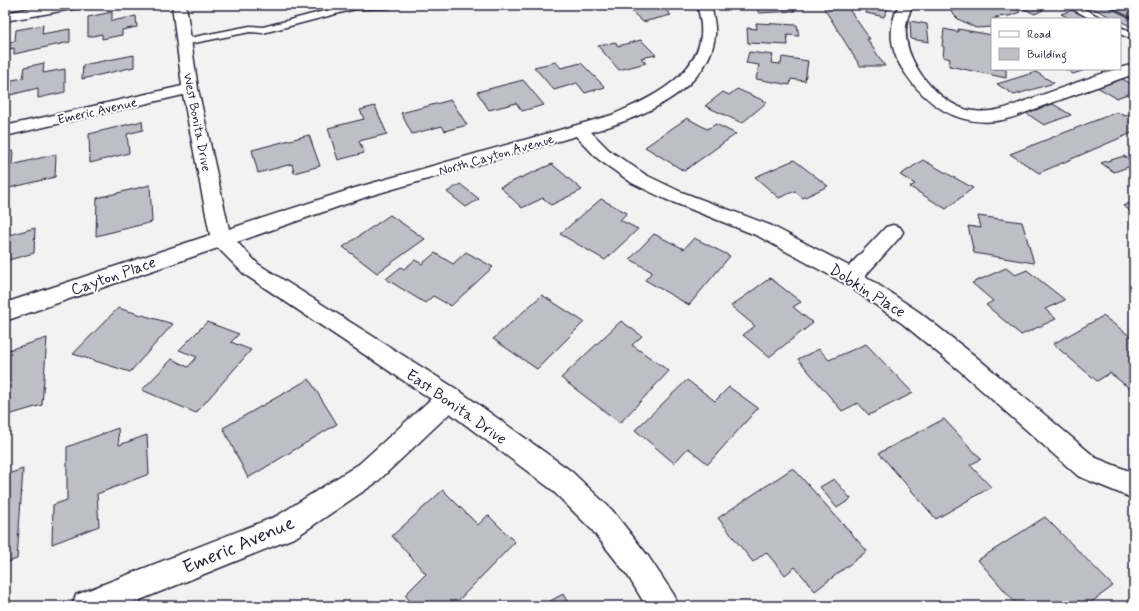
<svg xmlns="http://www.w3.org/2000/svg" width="1139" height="611" font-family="Mynerve,sans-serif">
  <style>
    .building { fill: #bebec6; stroke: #22223b }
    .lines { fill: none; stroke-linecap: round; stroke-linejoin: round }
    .service-casing { stroke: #22223b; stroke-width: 3 }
    .minor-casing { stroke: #22223b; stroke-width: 3 }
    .service { fill: #fff; fill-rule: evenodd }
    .minor { fill: #fff; fill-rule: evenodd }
    .labels { text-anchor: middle; stroke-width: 4; stroke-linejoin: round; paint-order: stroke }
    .far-street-label { font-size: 13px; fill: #22223b; stroke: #fff }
    .street-label { font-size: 16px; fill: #22223b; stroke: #fff }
    .near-street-label { font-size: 19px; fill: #22223b; stroke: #fff }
  </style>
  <rect width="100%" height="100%" fill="#f2f2f3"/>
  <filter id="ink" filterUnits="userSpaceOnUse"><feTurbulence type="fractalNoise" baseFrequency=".025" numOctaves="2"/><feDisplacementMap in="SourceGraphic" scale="8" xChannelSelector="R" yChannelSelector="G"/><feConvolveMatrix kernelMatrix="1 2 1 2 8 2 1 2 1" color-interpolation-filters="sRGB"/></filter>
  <g filter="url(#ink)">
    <path class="building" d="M615,5H660L671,15L643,22L628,8L620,9Z
      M745,5H790L795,11L759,13L754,6L746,7Z
      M822,5H846L870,39H867L885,66H860Z
      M869,5H889L884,17L866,13Z
      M973,5H1012L1020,12L1009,16L995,17L999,19H992V27L976,28L958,19L950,11L961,7L975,6Z
      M1016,5H1037L1043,10L1035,14Z
      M1091,5H1104L1134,20V28L1120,21V19H1115L1088,6Z
      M1118,5H1134V19L1110,7Z
      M1072,10L1090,19H1071L1061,14Z
      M112,12V21L136,16L137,27L122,30V35L102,39V34L88,37V17Z
      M910,21L927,24L929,42L911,39Z
      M756,23L797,25L799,36L787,35L788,45L748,43L747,28L757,29Z
      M43,25L42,34L70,29V42L14,54V48L5,50V43L15,41L16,30Z
      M944,29L958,32V29L992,35V69H1006V78L949,66L950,59L943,57L944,47L942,46Z
      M641,40L656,55L641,58L646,63L619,70L598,46L615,42L618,46Z
      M749,52L773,55L771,63L781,64L782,57L808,61L805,81L791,79L790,85L756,79L759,65L746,63Z
      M134,55V67L82,79L83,65Z
      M556,62L561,68L581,63L605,87L585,93L577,83L554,90L534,67Z
      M44,63L43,73L65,69V92L38,98V88L10,95L12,80L23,78L25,67Z
      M1065,69H1088L1073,74Z
      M1036,72L1054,83L1014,95L997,84Z
      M1122,79L1134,85V92L1116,98L1097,87Z
      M523,80L544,105L522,111L516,103L489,110L477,92Z
      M737,89L767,102L742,123L705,106L723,92L729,95Z
      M451,100L467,125L445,131L442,126L412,134L401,113Z
      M1053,104L1071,115L1044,125L1026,113Z
      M375,106L387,134L359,141L364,153L338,160L328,128L364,119L360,110Z
      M1117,112L1125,116L1134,112V132L1039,173L1010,154Z
      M687,118L707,129L716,124L736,134L684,171L645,147Z
      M142,121L143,130L127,134L129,153L90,163L89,134Z
      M309,135L320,166L294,173L292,164L258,173L252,150Z
      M13,151L12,165L56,154L55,177L5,189V153Z
      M1124,156L1134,162V165L1114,172L1101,163Z
      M794,160L828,186L803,198L795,191L779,198L755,177Z
      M923,160L973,188L946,209L910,187L915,184L900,175Z
      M552,164L582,190L551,205L543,198L522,208L500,187Z
      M460,184L479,199L466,207L447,192Z
      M150,185L152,222L96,236L97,198Z
      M601,199L627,213L620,220L638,229L605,260L560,234Z
      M1134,201V213L1123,206Z
      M390,215L425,239L377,273L343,247Z
      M978,216L1022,222L1034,263L974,253L968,226L981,228Z
      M35,228L34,253L5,261V236Z
      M654,234L684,249L694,238L730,256L689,305L645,280L652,272L630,259Z
      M466,252L493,267L451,306L433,296L425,303L386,279L401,267L404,269L415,260L422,264L435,253L453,264Z
      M1006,268L1015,275L1027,270L1065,300L1045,309L1056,319L1021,335L986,305L993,301L972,283Z
      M770,278L801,302L793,307L813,323L769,357L743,335L755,326L731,306Z
      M542,295L584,322L537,369L493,339Z
      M118,308L173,324L130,372L73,354Z
      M1103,316L1134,339V392L1110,373L1097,381L1053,344Z
      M621,321L642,336L632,345L669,371L620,423L561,378Z
      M207,322L239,334L231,342L251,350L196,413L142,390L172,359L188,367L197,357L179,350Z
      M47,338L42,405L5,416V351Z
      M866,344L913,393L869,415L858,403L842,411L798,359L819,349L829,360Z
      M309,379L337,424L248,478L223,428Z
      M687,380L715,401L729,387L758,408L708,464L688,448L674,463L635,430Z
      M944,419L981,459L970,465L991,487L936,519L879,453Z
      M118,428L119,445L147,435L149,474L97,494L99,526L52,544L53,505L67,500V447Z
      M793,468L867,551L815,591L795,567L785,575L766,552L753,562L718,518Z
      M23,469L17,559L5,563V475Z
      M834,479L851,499L837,508L820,487Z
      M443,490L478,525L488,515L515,542L453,606H414L405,595L426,574L392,536Z
      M1045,517L1113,586L1086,606H1018L978,560Z
      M563,594L570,606H541Z"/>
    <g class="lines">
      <g class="service-casing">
        <path id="service" d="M347,5H395L390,8L355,9L263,33L250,32L184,45L179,42L184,39L250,26L263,27Z
          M1065,5H1077L1103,19H1091Z
          M1120,27L1134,33V40L1120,34Z"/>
      </g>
      <g class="minor-casing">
        <path id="minor" d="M49,5H79L77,8L72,9L5,21V13Z
          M172,5H186L198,89L229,229L355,188L612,115C647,100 695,79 701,36C702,25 700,15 697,5H711C713,15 716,25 715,35C709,92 637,119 591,132L610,151L646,175L679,191L772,226L849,266L886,227L893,225L900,227L903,232L900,237L865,276L919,312L975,356L1096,458L1134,473V499L1078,476L959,370L903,324L844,283L758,236L665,199L632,183L598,159L576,136L369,196L237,242L258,264L458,390L571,471L612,510L648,556L674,595L678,606H646L628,576L592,530L551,489L450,413L377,482L296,537L125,606H72L76,595L277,516L359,464L431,399L244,274L218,248L5,321V303L210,235L183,95L5,136V126L182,86Z
          M899,5H913C901,27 905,48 917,68C928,87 952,109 974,111C995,114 1014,105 1033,98C1066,87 1100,73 1134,64V74C1105,84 1077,94 1048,104C1031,110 1013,119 996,121C957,126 926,104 905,73C890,52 887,28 899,5Z"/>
      </g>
      <use href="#service" class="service"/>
      <use href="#minor" class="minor"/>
    </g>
  </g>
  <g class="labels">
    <g class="far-street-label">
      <text transform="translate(97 110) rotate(-13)" y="5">Emeric Avenue</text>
      <text transform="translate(198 122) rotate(79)" y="5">West Bonita Drive</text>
      <text transform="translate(496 154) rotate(-16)" y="5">North Cayton Avenue</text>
    </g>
    <g class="street-label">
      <text transform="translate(113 275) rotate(-19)" y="6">Cayton Place</text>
      <text transform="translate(868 290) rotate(32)" y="6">Dobkin Place</text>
      <text transform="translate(457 406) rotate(35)" y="6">East Bonita Drive</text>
    </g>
    <g class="near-street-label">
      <text transform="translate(238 544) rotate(-23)" y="7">Emeric Avenue</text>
    </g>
  </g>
  <rect width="1139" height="611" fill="none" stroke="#fff" stroke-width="20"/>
  <rect x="10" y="10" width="1119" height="591" fill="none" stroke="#22223b" stroke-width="1.5" filter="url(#ink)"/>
  <rect x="991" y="18" width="130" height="52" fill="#ffffff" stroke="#a7a7b1"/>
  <rect x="999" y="31" width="20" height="6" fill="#ffffff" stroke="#a7a7b1"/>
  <text x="1027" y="38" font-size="12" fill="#22223b">Road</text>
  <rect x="999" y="48" width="20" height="12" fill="#bebec6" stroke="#a7a7b1"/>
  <text x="1027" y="58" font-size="12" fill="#22223b">Building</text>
</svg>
